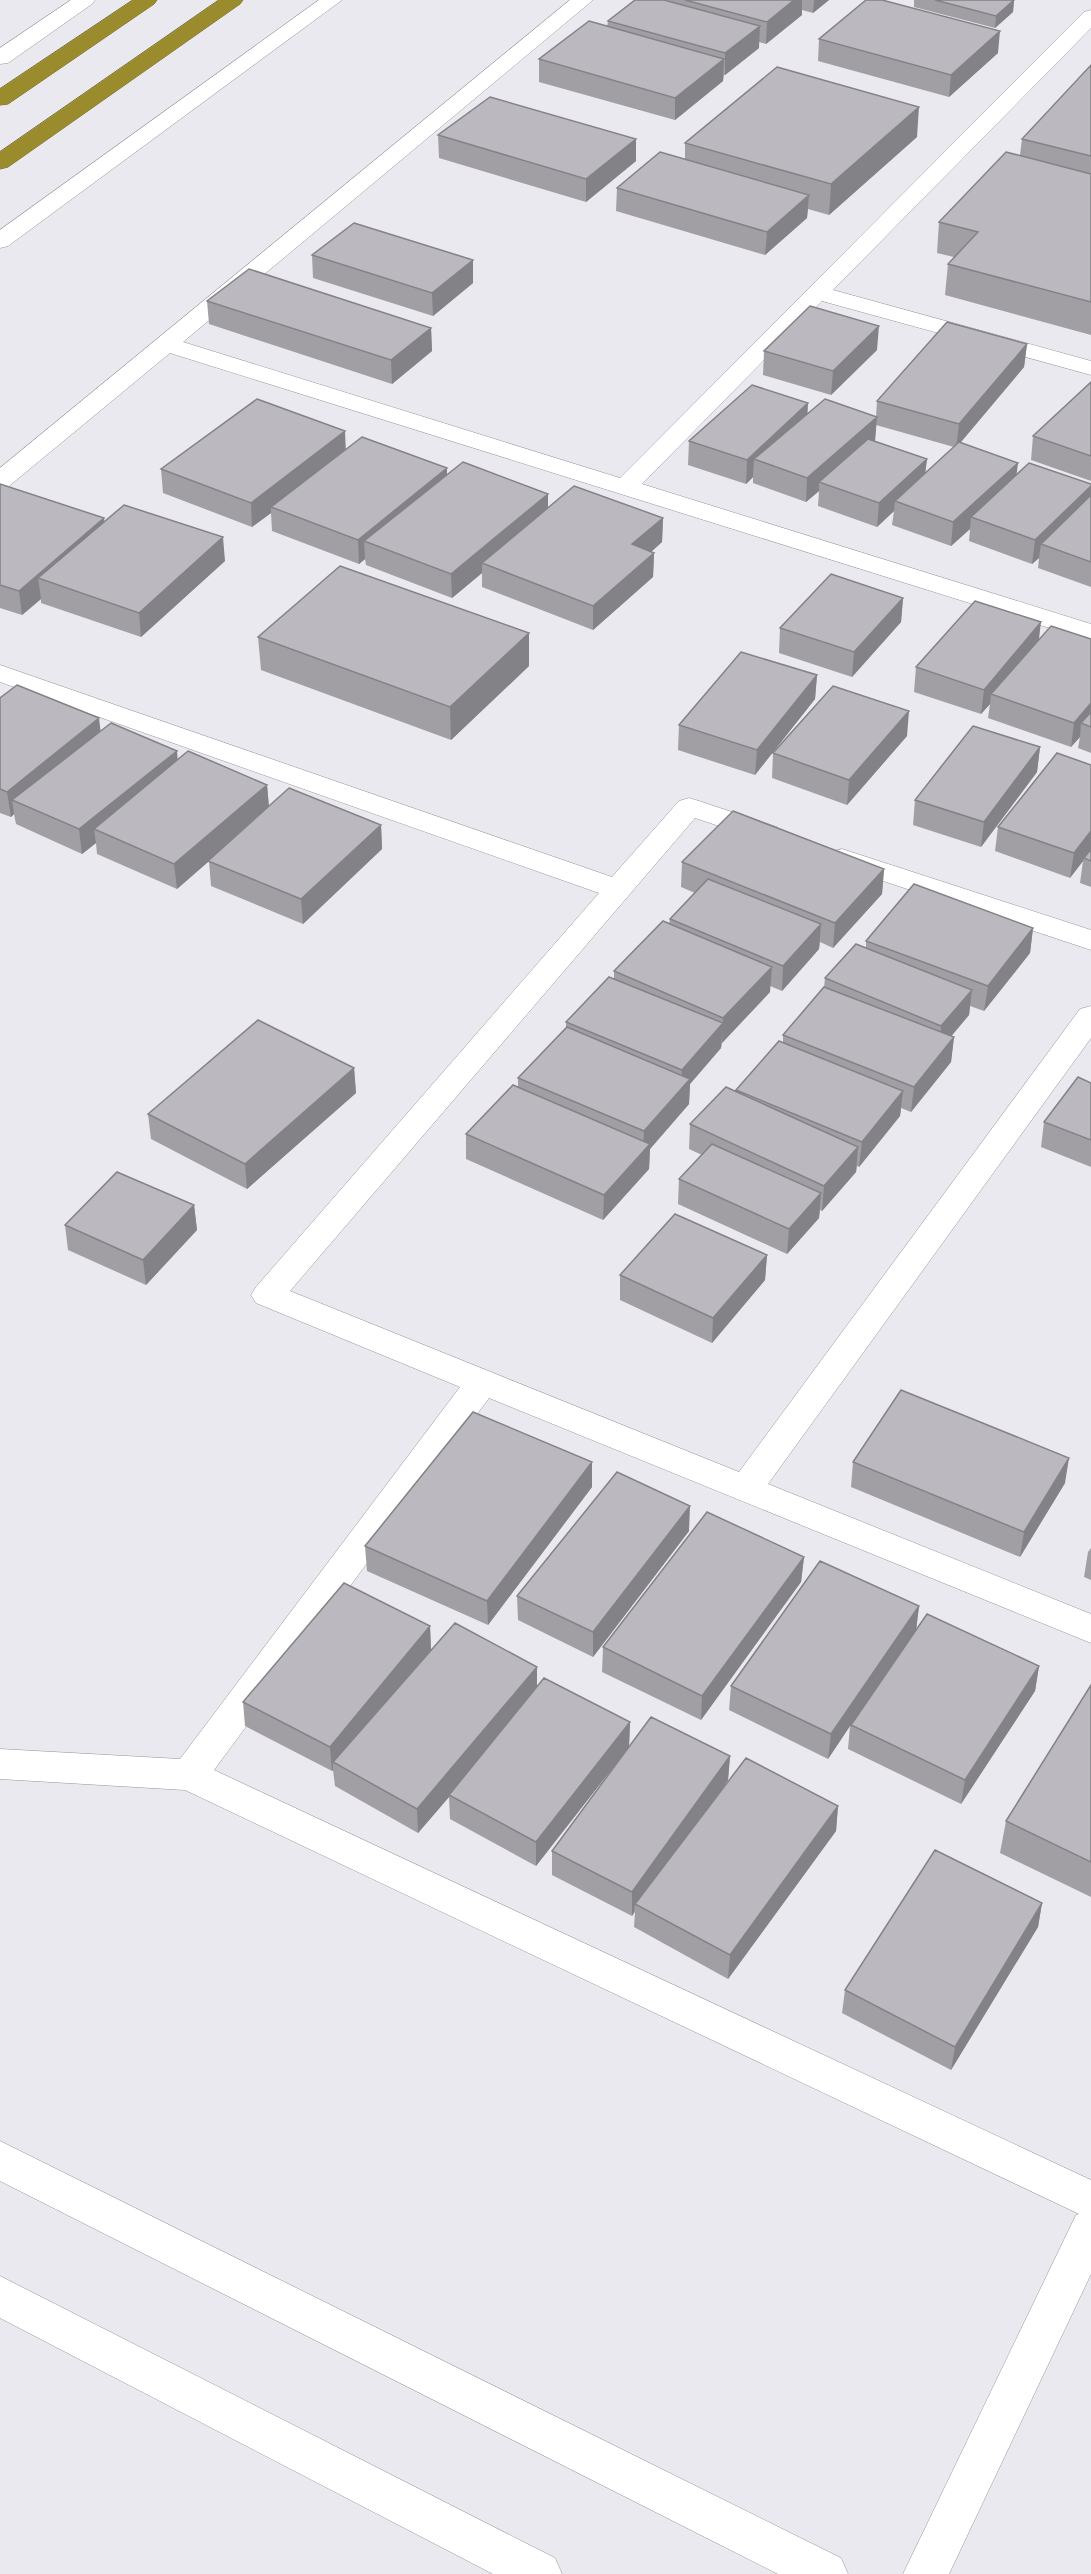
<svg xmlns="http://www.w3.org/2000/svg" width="1091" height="2574" font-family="'Public Sans',sans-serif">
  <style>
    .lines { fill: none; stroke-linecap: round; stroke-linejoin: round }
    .street-casing { stroke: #96949a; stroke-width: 1 }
    .secondary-casing { stroke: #96949a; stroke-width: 1 }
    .highway-casing { stroke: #706729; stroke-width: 1 }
    .street { fill: #fff; fill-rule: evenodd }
    .secondary { fill: #fff; fill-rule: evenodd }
    .highway { fill: #9a8c2c; fill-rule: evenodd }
    .wall { fill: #a19fa4; fill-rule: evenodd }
    .shaded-wall { fill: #838286 }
    .building { fill: #bbb9bf; stroke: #838286; stroke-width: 1.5 }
  </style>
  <rect width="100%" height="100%" fill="#ebe9f0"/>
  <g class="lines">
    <g class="street-casing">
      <path id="street" d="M570,0H593L183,342L620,478L1084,12L1091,10V28L833,290L1091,361V375L822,301L642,484L1091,624V641L170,353L9,486L0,489V468Z
        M0,665L612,877L679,801L689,798L699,801L777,827L781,833L777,839L767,842L695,818L290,1291L739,1472L1080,1009L1091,1006V1038L768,1484L1091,1614V1643L489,1398L214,1770L1091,2180V2274L949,2574H903L1076,2215L1079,2214L185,1790L0,1779V1749L180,1759L460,1387L256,1303L251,1295L256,1287L599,893L0,682Z
        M842,849L1091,930V950L832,864L828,858L832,852Z"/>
    </g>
    <g class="secondary-casing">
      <path id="secondary" d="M71,0H95L92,4L8,63L0,64V48Z
        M319,0H342L8,246L0,248V230Z
        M0,2141L841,2558L848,2574H778L0,2181Z
        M0,2276L555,2558L562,2574H493L0,2318Z"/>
    </g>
    <g class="highway-casing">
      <path id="highway" d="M133,0H157L154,4L8,104L0,105V89Z
        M219,0H243L240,4L8,167L0,169V152Z"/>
    </g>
    <use href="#street" class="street"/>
    <use href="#secondary" class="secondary"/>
    <use href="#highway" class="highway"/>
  </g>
  <path class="wall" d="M668,0H829L813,13L802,10V15L766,44L759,42V48L725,75H724L723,81L675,120L539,82V59L607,27L608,21L668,1Z
    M914,0H1014L1013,12L995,28L914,7Z
    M819,39L998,53L949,97L818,61Z
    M1091,65V335L945,295L948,264L954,257L937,253L939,222L1020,155L1022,139Z
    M438,135L636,139V161L586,202L439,158Z
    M917,137L829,215L808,209L807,218L765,255L616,211L617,188L685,159V143Z
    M312,255L473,283L433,316L313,278Z
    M207,301L431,328L432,351L392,384L209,324Z
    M1027,344L1024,367L960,443L1016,475L1091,484V587L1038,568L1039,558L1032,564L969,541L970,529L951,546L892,525L894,511L877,527L818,506L819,491L806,502L753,483V477L746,484L688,465L689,441L808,414L876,417L877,401ZM876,425L954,447L925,473L927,459L875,441Z
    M877,350L831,395L763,375L764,351Z
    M1091,382V481L1031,460L1033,436Z
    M346,450L447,468V475L548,508L663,518L662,542L651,552L654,553L653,577L593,630L482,587V573L452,598L366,565L365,559L359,564L272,531L271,513L252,527L163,493L161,469Z
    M0,484L104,518V522L225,561L141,637L41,603V599L22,615L0,608Z
    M903,598L901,622L852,677L779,653L780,628Z
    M258,637L529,666L451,740L261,670Z
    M1091,639V753L1078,748L1080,737L1071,747L988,718L990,704L981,714L914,692L916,667Z
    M817,675L815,699L755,775L678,750L679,725Z
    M0,698L101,731L177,751V760L267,785L269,806L381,825L382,849L303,924L211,886L209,861L177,889L97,854L96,843L82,854L16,824L14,814L11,817L0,813Z
    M907,736L847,805L772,778L773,753Z
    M1040,747L1037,772L981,847L913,825L915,800Z
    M1091,765V887L1080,883L1083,861L1070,878L995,851L998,827Z
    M682,862L884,869L882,894L833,948L820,942L819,949L782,991L770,986V992L722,1043L721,1048L690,1084L689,1104L650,1149L649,1169L603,1220L466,1159V1134L518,1088V1078L566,1028V1022L614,979V971L669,924L670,919L695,893L681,887Z
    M1033,928L1030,953L984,1011L970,1006L969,1015L951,1036L954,1037L951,1062L911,1112L901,1108L900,1116L859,1167L857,1166L856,1172L822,1211L820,1210L819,1218L787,1254L678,1204L679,1179L702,1155L689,1149L690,1124L736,1092V1090L783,1042V1035L824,987L825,978L866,948V941Z
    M354,1068L356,1093L247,1189L151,1139L148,1114Z
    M1091,1083V1167L1041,1147L1044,1122Z
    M194,1205L197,1230L146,1285L68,1250L65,1225Z
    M767,1255L765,1280L712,1343L620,1300V1275Z
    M853,1462L1065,1483L1020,1557L851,1487Z
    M592,1487L488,1625L367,1571L365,1546Z
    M689,1531L593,1657L518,1620L517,1596Z
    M1091,1548V1580L1084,1577L1088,1552Z
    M804,1557L801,1582L701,1720L602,1672L603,1647Z
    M919,1606L916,1630L1039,1666L1035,1691L961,1804L848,1749L850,1726L828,1759L729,1710L731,1686Z
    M430,1626L431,1650L537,1687L630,1722L629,1747L536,1866L450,1819L449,1797L418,1833L335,1786L333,1770L332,1771L245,1726L243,1702Z
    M1091,1685V1897L1000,1853L1006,1821Z
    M730,1756L728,1780L717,1797L838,1806L836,1831L728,1979L634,1927L635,1912L632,1916L552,1875V1851Z
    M1042,1903L1038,1927L951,2070L842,2013L845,1990Z"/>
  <path class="shaded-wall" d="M794,0H802V15L766,44L767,22Z
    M814,0H829L813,13Z
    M1014,0L1013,12L995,28L996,16Z
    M760,26L759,48L725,75V53Z
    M1000,31L998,53L949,97L951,75Z
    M724,59L723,81L675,120V98Z
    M919,107L917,137L829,215L831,184Z
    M636,139V161L586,202V179Z
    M809,195L807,218L765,255L767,232Z
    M473,260V283L433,316L432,293Z
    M879,326L877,350L831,395L833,371Z
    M431,328L432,351L392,384L391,360Z
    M1027,344L1024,367L956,448L959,424Z
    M808,403L807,427L754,459L753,477L746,484L747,460Z
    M877,417L875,441L819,482V491L806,502L807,478Z
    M345,431L346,455L271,507V513L252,527L251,503Z
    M927,459L924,483L895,501L894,511L877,527L879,503Z
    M1018,463L1015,487L971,517L970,529L951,546L953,522Z
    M447,468V492L364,541L365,559L359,564L358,540Z
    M1091,486V496L1041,544L1039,558L1032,564L1035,540Z
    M548,494V518L482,563V573L452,598L451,574Z
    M104,518L107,542L38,578L41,599L22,615L19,591Z
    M663,518L662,542L632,569V544Z
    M223,537L225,561L141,637L139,613Z
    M654,553L653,577L593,630V606Z
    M903,598L901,622L852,677L854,652Z
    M1041,622L1038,647L991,694L990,704L981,714L984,690Z
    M529,633V666L451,740L450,707Z
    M817,675L815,699L755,775L757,750Z
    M1091,703V723H1081L1080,737L1071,747L1074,723Z
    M909,711L907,736L847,805L849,780Z
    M99,718L102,743L12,800L14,814L11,817L7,792Z
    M1040,747L1037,772L981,847L984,822Z
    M177,751L179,776L94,829L96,843L82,854L79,829Z
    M267,785L269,809L177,889L174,864Z
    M381,825L382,849L303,924L301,899Z
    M1091,831V851L1084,858L1083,861L1070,878L1074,853Z
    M884,869L882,894L833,948L835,923Z
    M821,924L819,949L782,991L783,966Z
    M1033,928L1030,953L984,1011L988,986Z
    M772,967L770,992L722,1043L723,1018Z
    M972,990L969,1015L939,1051L941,1026Z
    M723,1023L721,1048L690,1084L689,1104L650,1149L649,1169L603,1220L604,1195L643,1152L644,1131L681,1090L682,1070Z
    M954,1037L951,1062L911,1112L914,1087Z
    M354,1068L356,1093L247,1189L245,1164Z
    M903,1091L900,1116L859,1167L862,1142Z
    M858,1147L856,1172L822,1211L824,1186Z
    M821,1193L819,1218L787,1254L789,1229Z
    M194,1205L197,1230L146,1285L143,1260Z
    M767,1255L765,1280L712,1343L713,1318Z
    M1069,1458L1065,1483L1020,1557L1024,1532Z
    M592,1462V1487L488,1625L487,1601Z
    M690,1506L689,1531L593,1657V1632Z
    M804,1557L801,1582L701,1720L702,1696Z
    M919,1606L916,1631L851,1725L850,1726L828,1759L831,1734Z
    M430,1626L431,1651L333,1762V1770L332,1771L330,1747Z
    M1039,1666L1035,1691L961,1804L965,1780Z
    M537,1667V1691L449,1795V1797L418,1833L417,1809Z
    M630,1722L629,1747L536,1866V1842Z
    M730,1756L728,1780L639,1906L635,1904L634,1912L632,1916V1892Z
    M838,1806L836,1831L728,1979L730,1955Z
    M1042,1903L1038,1927L951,2070L955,2047Z"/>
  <path class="building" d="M635,0H664L760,26L725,53L608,21Z
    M685,0H794L767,22Z
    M866,0H882L1000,31L951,75L819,39Z
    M935,0H1014L996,16Z
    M589,21L724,59L675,98L539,59Z
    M1091,65V156L1022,139Z
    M777,67L919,107L831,184L685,143Z
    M490,97L636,139L586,179L438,135Z
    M660,152L809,195L767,232L617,188Z
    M1006,152L1091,174V302L948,264L978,232L939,222Z
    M354,223L473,260L432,293L312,255Z
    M249,269L431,328L391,360L207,301Z
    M810,306L879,326L833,371L764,351Z
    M947,322L1027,344L959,424L877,401Z
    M1091,382V456L1033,436Z
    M752,385L808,403L747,460L689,441Z
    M257,399L345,431L251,503L161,469Z
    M825,399L877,417L807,478L754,459Z
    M362,437L447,468L358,540L271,507Z
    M868,439L927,459L879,503L819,482Z
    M959,442L1018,463L953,522L895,501Z
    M463,462L548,494L451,574L364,541Z
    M1029,463L1091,484V486L1035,540L971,517Z
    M0,484L104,518L19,591L0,585Z
    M574,486L663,518L632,544L654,553L593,606L482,563Z
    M1091,495V562L1041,544Z
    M124,505L223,537L139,613L38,578Z
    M340,566L529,633L450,707L258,637Z
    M831,574L903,598L854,652L780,628Z
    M975,601L1041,622L984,690L916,667Z
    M1051,626L1091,639V703L1074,723L991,694Z
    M741,652L817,675L757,750L679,725Z
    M17,685L99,718L7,792L0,789V698Z
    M833,686L909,711L849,780L773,753Z
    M1091,712V727L1081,723Z
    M111,723L177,751L79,829L12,800Z
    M973,726L1040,747L984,822L915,800Z
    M188,751L267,785L174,864L94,829Z
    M1057,753L1091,765V831L1074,853L998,827Z
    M289,788L381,825L301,899L208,861Z
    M733,811L884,869L835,923L682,862Z
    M1091,849V861L1084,858Z
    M708,879L821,924L783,966L670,919Z
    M914,884L1033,928L988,986L866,941Z
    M663,921L772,967L723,1018L614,971Z
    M856,944L972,990L941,1026L825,978Z
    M609,977L723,1023L682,1070L566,1022Z
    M824,987L954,1037L914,1087L783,1035Z
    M258,1020L354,1068L245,1164L148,1114Z
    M567,1027L690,1079L644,1131L518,1078Z
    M779,1041L903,1091L862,1142L736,1090Z
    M1078,1077L1091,1083V1140L1044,1122Z
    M513,1085L650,1144L604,1195L466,1134Z
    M726,1087L858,1147L824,1186L690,1124Z
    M712,1144L821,1193L789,1229L679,1179Z
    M117,1172L194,1205L143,1260L65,1225Z
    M675,1214L767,1255L713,1318L620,1275Z
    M901,1390L1069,1458L1024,1532L853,1462Z
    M473,1412L592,1462L487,1601L365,1546Z
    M617,1472L690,1506L593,1632L517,1596Z
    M707,1512L804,1557L702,1696L603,1647Z
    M820,1561L919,1606L831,1734L731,1686Z
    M344,1583L430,1626L330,1747L243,1702Z
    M927,1614L1039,1666L965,1780L851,1725Z
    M455,1623L537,1667L417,1809L333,1762Z
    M544,1678L630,1722L536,1842L449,1795Z
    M1091,1685V1862L1006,1821Z
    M651,1717L730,1756L632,1892L552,1851Z
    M746,1758L838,1806L730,1955L635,1904Z
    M935,1850L1042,1903L955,2047L845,1990Z"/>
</svg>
